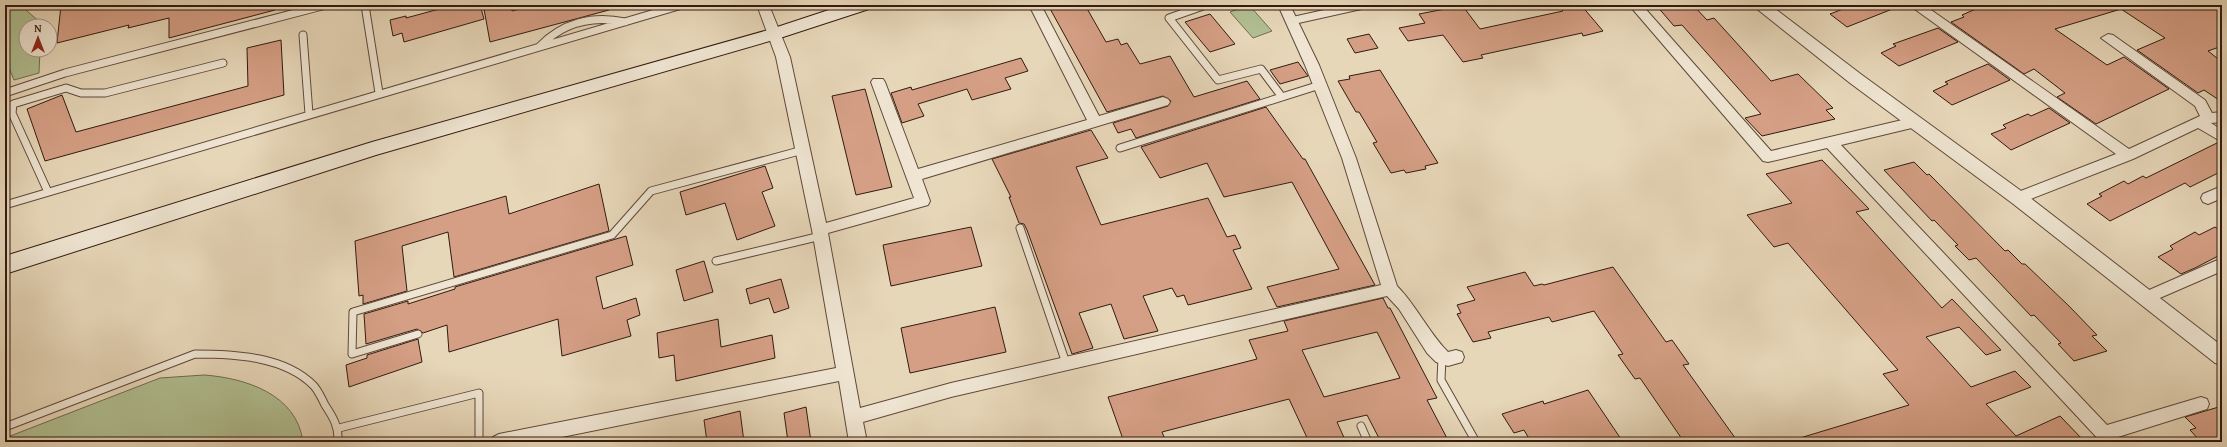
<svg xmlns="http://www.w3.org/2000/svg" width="2227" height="447" font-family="'Gentium Book Plus',serif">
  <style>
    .green { fill: #b1bf92; stroke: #726c51 }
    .building { fill: #d59f85; stroke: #321a10; fill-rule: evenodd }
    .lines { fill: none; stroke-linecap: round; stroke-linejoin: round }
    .service-casing { stroke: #5f493a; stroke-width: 9 }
    .minor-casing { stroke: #5f493a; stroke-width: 2 }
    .tertiary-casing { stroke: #5f493a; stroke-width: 2 }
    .secondary-casing { stroke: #321a10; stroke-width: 2 }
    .service { stroke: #efe5d2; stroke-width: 7 }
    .minor { fill: #efe5d2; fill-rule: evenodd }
    .tertiary { fill: #efe5d2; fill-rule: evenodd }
    .secondary { fill: #efe5d2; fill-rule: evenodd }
  </style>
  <rect width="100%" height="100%" fill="#e7d7b9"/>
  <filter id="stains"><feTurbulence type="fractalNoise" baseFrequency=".005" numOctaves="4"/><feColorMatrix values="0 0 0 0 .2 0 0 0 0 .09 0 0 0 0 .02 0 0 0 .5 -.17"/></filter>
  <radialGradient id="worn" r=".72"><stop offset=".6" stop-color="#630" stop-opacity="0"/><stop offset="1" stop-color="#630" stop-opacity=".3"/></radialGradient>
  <path class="green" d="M5,5H26L27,11L41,23V26H26V50H40L39,73L14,80L5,58Z
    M1249,5L1272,31L1253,38L1230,12Z
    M204,375C245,378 297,394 303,442H5V438L160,378Z"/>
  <path class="building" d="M61,5H206V9L223,5H274L275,10L169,38V18L128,28L129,25L57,43Z
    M454,5H480L484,19L404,42L402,33L393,36L390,20L406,16V18Z
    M501,5H511L512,11L535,5H608L609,10L490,42L484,9Z
    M1048,5H1085L1106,42L1118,39L1121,45L1127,43L1140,64L1170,56L1194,97L1247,81L1260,99L1136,138L1131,129L1118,133L1113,123L1168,106L1171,101L1163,96L1107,112Z
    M1442,5H1462L1480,29L1563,11L1560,8L1581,5L1603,31L1583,36L1582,33L1481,55L1483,58L1463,62L1443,35L1408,41L1399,28L1425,23L1419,14L1445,9Z
    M1656,5H1693L1707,20L1714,18L1771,81L1798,74L1833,108L1826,110L1835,119L1762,136L1745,118L1761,114L1682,25L1674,26Z
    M1853,5H1900V6L1847,27L1830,14Z
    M1985,5L1988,7L1994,5H2213L2222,10V46L2208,51L2222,62V102L2204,90L2198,93L2137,50L2165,38L2121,9L2055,29L2107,65L2124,57L2169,89L2096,124L2057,97L2065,93L2034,69L2024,74L1951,22L1964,17L1962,15Z
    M1210,14L1235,44L1210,52L1185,22Z
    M1938,28L1958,42L1899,66L1881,53L1896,46L1893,44Z
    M1369,34L1378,48L1355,53L1347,39Z
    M281,40L284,95L45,161L27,109L62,95L76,132L248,86L247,48Z
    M1021,58L1028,71L1005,78L1011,89L972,100L967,89L918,104L924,116L902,123L891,93L911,87L912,90Z
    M1298,62L1308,76L1280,84L1270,70Z
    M1988,64L2010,80L1952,105L1933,91L1948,84L1945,82Z
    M1380,70L1413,123L1438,163L1425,166L1426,169L1406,173L1404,170L1391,173L1373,143L1377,142L1359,112H1356L1338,81L1350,79L1349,76Z
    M865,89L892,187L856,195L832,96Z
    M1266,107L1303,159H1305L1375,285L1277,307L1267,287L1339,269L1292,182L1224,197L1207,163L1160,178L1141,147Z
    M2049,108L2070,123L2011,150L1991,134L2006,128L2003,125L2028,114L2031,116Z
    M1091,130L1108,158L1076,167L1101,225L1208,198L1227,237L1235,235L1241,248L1233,250L1252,289L1188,305L1184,295L1177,297L1172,288L1143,296L1158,331L1124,339L1111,304L1079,313L1093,348L1072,354L1027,230L1024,224L1019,223L1009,197H1011L992,159Z
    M2219,142L2222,143V171L2190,187L2185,183L2110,221L2087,204L2102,196L2099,194L2124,181L2128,184L2143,176L2146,178Z
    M1822,160L1869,209L1856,212L1942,308L1952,299L2001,350L1986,355L1959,327L1926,337L1971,387L2015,371L2031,387L1986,404L2016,436L2060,416L2085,442H1800V438L1909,405L1883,374L1898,370L1788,243L1774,247L1747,215L1792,203L1766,174Z
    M1914,162L1927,175L1929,174L2005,251L2008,250L2022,264H2025L2069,306L2097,335L2092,336L2107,351L2074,361L2058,344L2061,343L2034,315L2031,316L1976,258L1969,260L1955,246L1958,245L1934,220L1932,221L1884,170Z
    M765,166L773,188L762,192L775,226L737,240L725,203L686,215L680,192Z
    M599,184L609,231L454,277L448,232L402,246L407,291L363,304V295L359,296L355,241L506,196L509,214Z
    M971,227L982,266L891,286L883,245Z
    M2215,227L2222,232V254L2195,268L2181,274L2158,257L2173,249L2170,246L2195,232L2199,235Z
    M626,236L633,265L596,277L603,309L636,298L640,315L627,320L631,336L562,356L558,319L449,352L447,325L423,333L417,329L366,344L364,314L408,301V304L455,289V287Z
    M704,261L713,292L684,301L676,270Z
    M1613,267L1666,342L1672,340L1689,364L1683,365L1738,442H1684L1640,378L1635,379L1618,355L1623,354L1594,311L1552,322L1549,317L1488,332L1491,338L1473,342L1457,314L1461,313L1457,305L1475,300L1467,287L1525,272L1534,286L1542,284L1544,285Z
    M781,279L789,308L774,313L769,298L750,304L746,289Z
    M1383,298L1388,308H1390L1437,398L1427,400L1449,442H1381L1367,415L1337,422L1346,442H1309L1289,399L1162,432L1166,442H1124L1108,397L1257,359L1249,340L1288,331L1284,321ZM1377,332L1400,378L1324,397L1302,350Z
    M995,307L1006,352L910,373L901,328Z
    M718,319L721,347L772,335L775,358L676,381L674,355L659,358L657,333Z
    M418,339L422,362L349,387L346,365L367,358V355Z
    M1588,390L1623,442H1531L1524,430L1514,433L1502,414L1543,401L1544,404Z
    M2222,406V442H2201L2190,430L2196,428L2185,417Z
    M806,407L811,442H788L784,413Z
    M740,411L744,442H707L704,420Z"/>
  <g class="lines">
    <g class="service-casing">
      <path id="service" d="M365,5L379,93
        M1206,5L1169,18L1218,80L1261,69L1282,97
        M1291,21L1363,5
        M303,35L309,114
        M539,47C562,23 592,15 625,22
        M5,93L65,73L326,5
        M1120,148L1320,85
        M48,192L12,113L13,104L66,88L81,93H105L223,63
        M5,205L682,5
        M1020,228L1066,363
        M716,261L821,236
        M418,334L352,354L353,312L612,235L651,191L803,150
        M1442,357L1441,380L1476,442
        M1361,426L1368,442
        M5,427L195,354C234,354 285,356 314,386C319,392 322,399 325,405C333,417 339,427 338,442
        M339,428L479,393V442
        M557,430V442"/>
    </g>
    <g class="minor-casing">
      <path id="minor" d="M757,5H769L790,57L826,223L914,198L871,82L873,79H883L885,82L918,169L1087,120L1029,5H1041L1099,116L1163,97L1168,99L1170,102L1168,105L922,179L930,201L928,205L828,233L860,408L951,383L1381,285L1342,158L1305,65L1278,5H1290L1319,65L1356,158L1397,286C1417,306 1428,332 1448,352L1456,350L1462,352L1464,357L1462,362L1448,366L1436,362L1427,353L1399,309L1387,296L951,397L863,422L867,442H849L839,381L537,442H490L493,437L499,434L836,368L812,230L776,57Z
        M1629,5H1642L1771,151L1915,117L1920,118L1922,122L1920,126L1841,145L2107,425L2201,397L2207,399L2209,404L2207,409L2118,437L2121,442H2101L1827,148L1768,162L1763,161Z
        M1909,5H1924L2129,149L2200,116L2195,106L2101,38L2108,34L2113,35L2205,100L2212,113L2222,112V122L2211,123L2222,130V142L2198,128L2133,159L2023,202L2018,204L2013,202L2011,198L2013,194L2116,154Z
        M2222,186V198L2208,204L2203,202L2201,198L2203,194Z
        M2222,258V271L2146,304L2140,302L2138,298L2140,294Z"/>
    </g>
    <g class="tertiary-casing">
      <path id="tertiary" d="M1752,5H1770L1862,75L2024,193L2222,346V365L2215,363L2012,203L1850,83Z"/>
    </g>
    <g class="secondary-casing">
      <path id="secondary" d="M844,5H872L869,9L780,38L376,155L5,274V256L372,142L768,30Z"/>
    </g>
    <use href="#service" class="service"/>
    <use href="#minor" class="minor"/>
    <use href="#tertiary" class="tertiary"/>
    <use href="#secondary" class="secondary"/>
  </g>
  <rect width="2227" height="447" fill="none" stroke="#e7d7b9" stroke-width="20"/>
  <rect x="6" y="6" width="2215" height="435" fill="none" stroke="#321a10" stroke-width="2"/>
  <rect x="10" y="10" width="2207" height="427" fill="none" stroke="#321a10"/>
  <g transform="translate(38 38)"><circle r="19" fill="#efe5d2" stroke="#a39484"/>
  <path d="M0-3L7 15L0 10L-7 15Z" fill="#8f2418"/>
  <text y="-6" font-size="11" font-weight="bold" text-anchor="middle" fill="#321a10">N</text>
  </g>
  <rect width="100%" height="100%" filter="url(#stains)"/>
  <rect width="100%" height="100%" fill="url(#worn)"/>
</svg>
